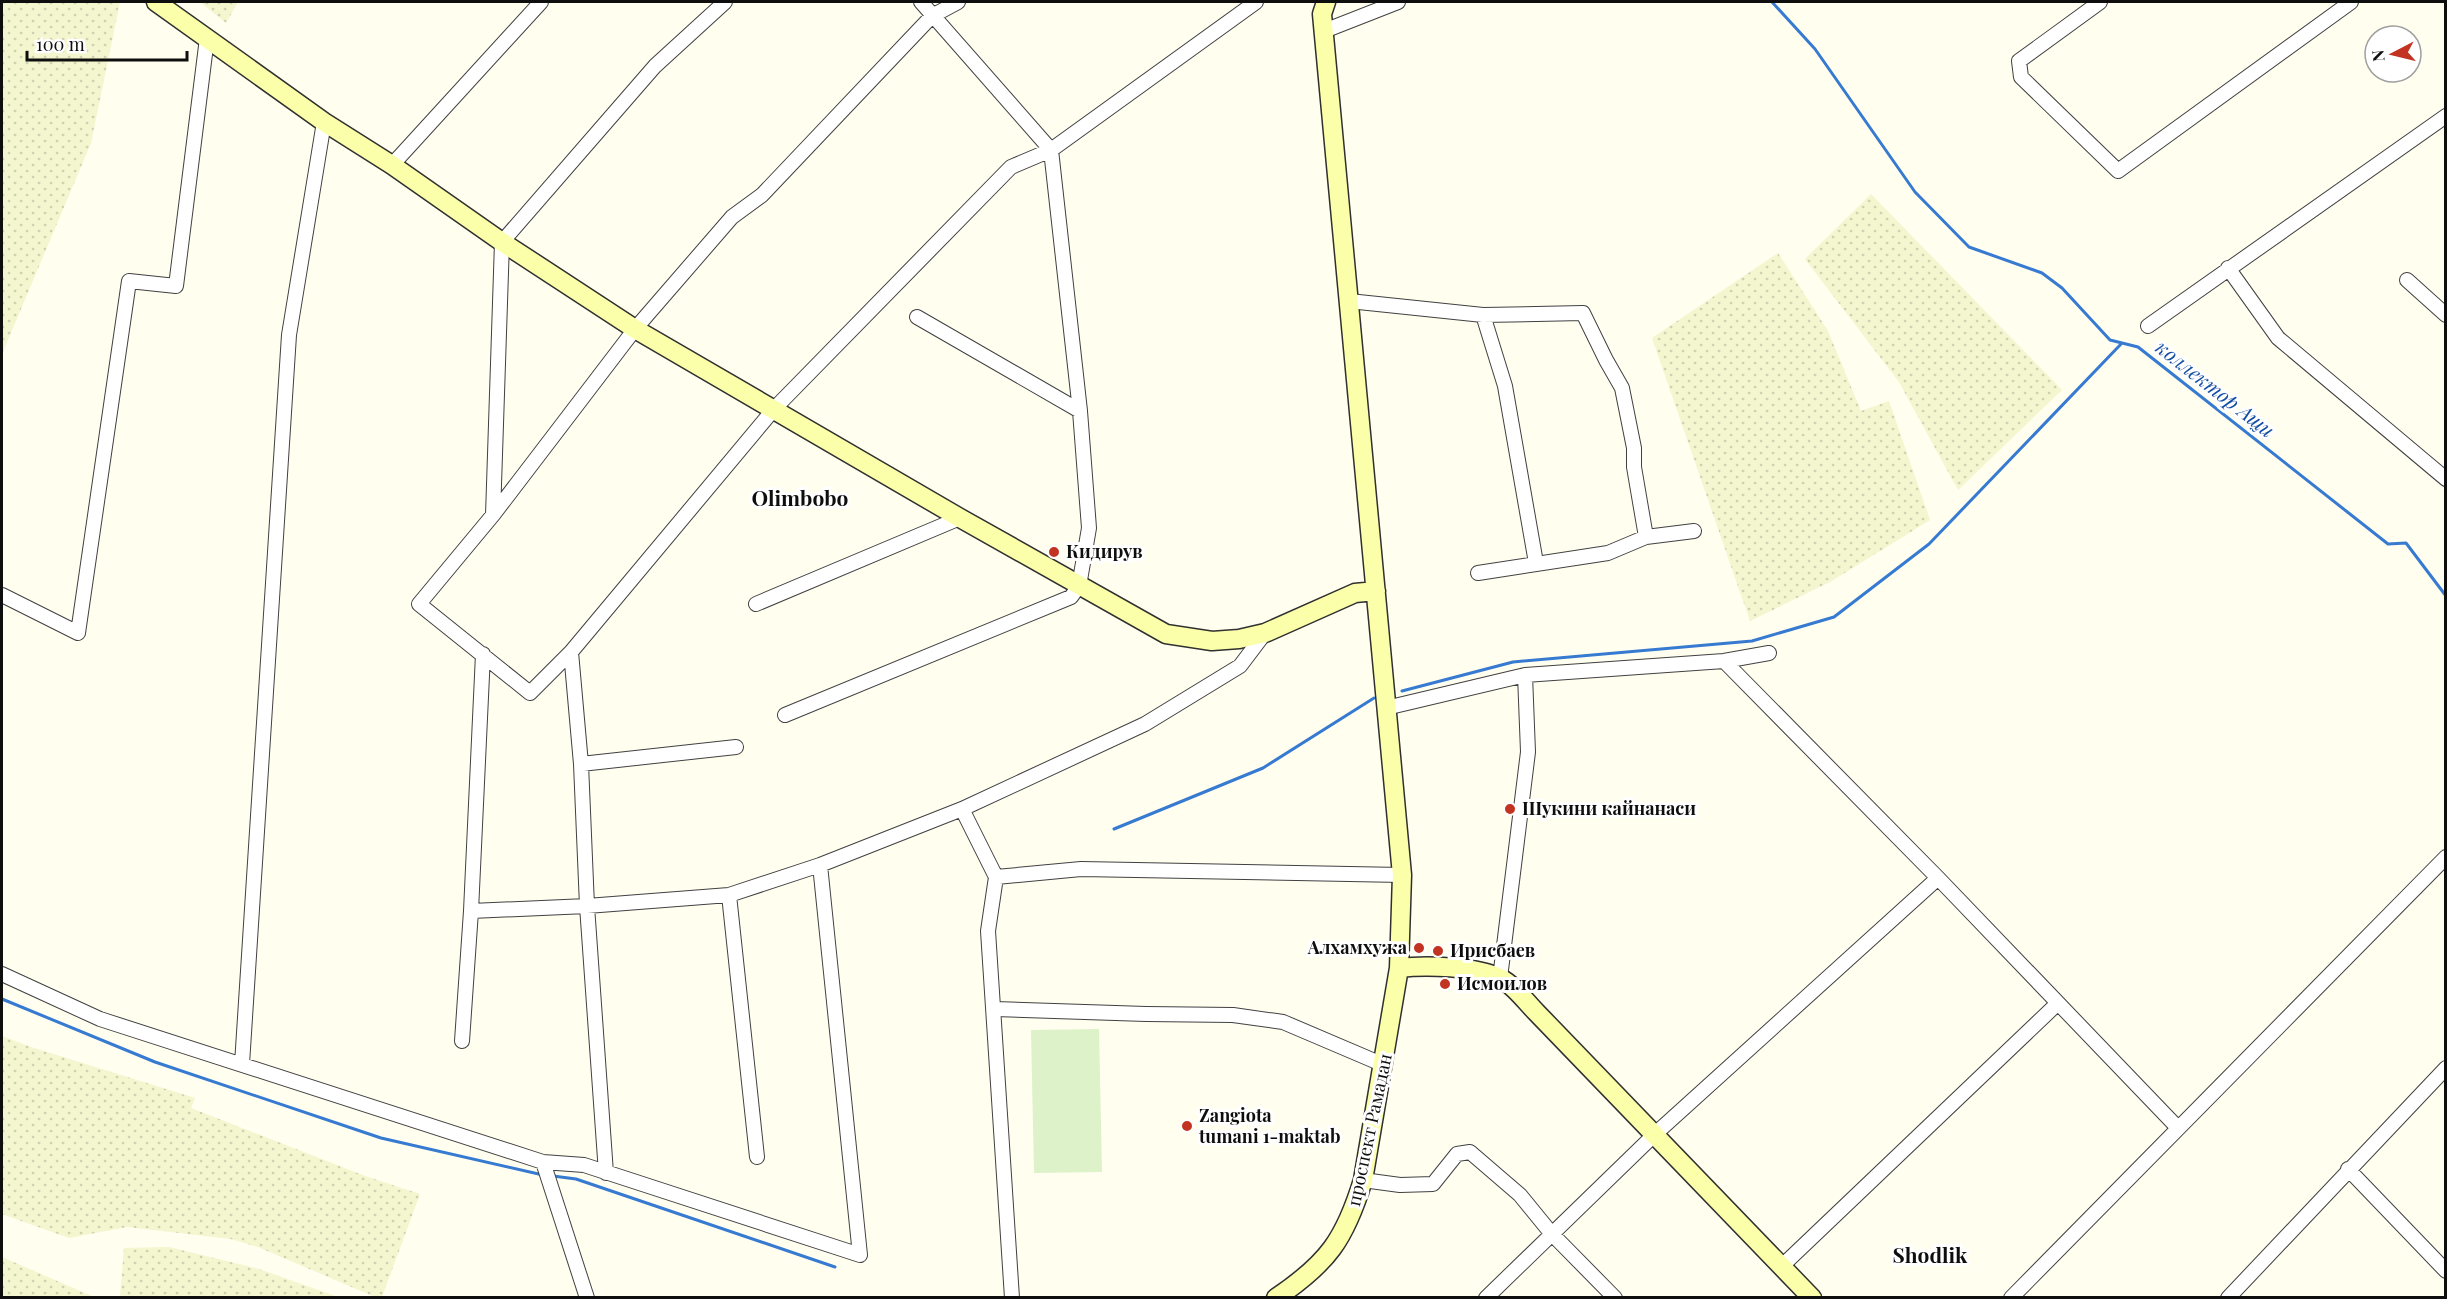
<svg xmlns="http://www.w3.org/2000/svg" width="2447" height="1299" font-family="'Playfair Display',serif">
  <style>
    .farmland { fill: url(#farmland-dots) }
    .pitch { fill: #ddf2c9 }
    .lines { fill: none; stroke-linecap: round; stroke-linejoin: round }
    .stream { stroke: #367ad1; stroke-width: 3 }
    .street-casing { stroke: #414141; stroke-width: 16 }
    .secondary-casing { stroke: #303030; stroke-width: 21 }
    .street { stroke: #fff; stroke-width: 14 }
    .secondary { stroke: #fbffaa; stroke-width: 18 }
    .poi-dot { fill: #c23321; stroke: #fff; stroke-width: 2 }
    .labels { text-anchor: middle; stroke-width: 6; stroke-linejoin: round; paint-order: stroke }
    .poi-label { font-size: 18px; font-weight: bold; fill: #0e0e0e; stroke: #fff; text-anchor: start }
    .street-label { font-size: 18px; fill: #0e0e0e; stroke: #fff }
    .water-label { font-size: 20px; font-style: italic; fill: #134da4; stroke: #fff }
    .quarter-label { font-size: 21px; font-weight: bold; fill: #0e0e0e; stroke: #fff }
  </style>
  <defs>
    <pattern id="farmland-dots" width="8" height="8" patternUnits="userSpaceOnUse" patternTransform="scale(1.5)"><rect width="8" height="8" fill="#f3f6ce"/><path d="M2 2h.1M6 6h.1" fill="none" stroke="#cfd2b0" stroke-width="1.8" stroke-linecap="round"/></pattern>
  </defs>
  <rect width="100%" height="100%" fill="#fffeef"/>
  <path class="farmland" d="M4,2H120L91,143L2,354V7Z
    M200,2H238L226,23Z
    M1871,194L2062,390L1958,490L1899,382L1805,259Z
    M1778,253L1828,331L1861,411L1889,401L1930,520L1830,582L1750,621L1652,338Z
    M2,1036L31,1047L195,1098L191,1108L365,1176L420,1194L382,1297H375L258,1247L231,1239L127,1227L69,1238L2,1214Z
    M169,1247L259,1269L338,1297H120L124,1248Z
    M2,1257L94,1297H2Z"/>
  <path class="pitch" d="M1099,1029L1102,1172L1034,1173L1031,1030Z"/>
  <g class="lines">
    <path class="stream" d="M1772,2L1815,49L1915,192L1969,247L2042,273L2062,288L2110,340L2138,347L2388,544L2406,543L2446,596
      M1402,691L1513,662L1752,641L1834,617L1929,544L2122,343
      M1114,829L1263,768L1374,698
      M2,999L155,1062L381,1138L543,1175
      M553,1176L576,1179L835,1267"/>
    <g class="street-casing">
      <path id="street" d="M958,2L932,16L762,195L732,217L635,329L493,515L419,604L530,693L571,652L774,409L1011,167L1051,150L1256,2
        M2100,2L2019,61L2021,77L2118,171L2351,2
        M1324,31L1398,2
        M392,165L541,2
        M2228,268L2278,338L2446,479
        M2407,280L2446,315
        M1349,301L1483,315L1583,313L1606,360L1622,388L1634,448V467L1646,537
        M1483,315L1505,386L1536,563
        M917,317L1080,411
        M2148,326L2446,116
        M493,515L502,242L655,66L725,2
        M1478,573L1608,553L1646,537L1694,531
        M2,595L78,633L129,281L176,286L207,38
        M756,604L960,518
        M571,652L581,764L587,906L606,1173
        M1724,661L1938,878L2178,1128
        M1386,708L1525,675L1724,661L1769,653
        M785,715L1071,597L1079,586L1089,528L1080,411L1051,150L921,2
        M581,764L736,747
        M962,809L996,877L988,931L1012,1298
        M996,877L1081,869L1402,875
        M729,895L757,1157
        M471,911L587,906L729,895L820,865L962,809L1145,724L1240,666L1265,633
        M2,974L100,1019L543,1162L584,1165L860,1255L820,865
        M1500,978L1528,752L1525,675
        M995,1009L1146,1014L1233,1015L1283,1022L1384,1065
        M462,1041L471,911L483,654
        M242,1064L289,335L324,122
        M543,1162L587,1298
        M2348,1169L2446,1271
        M1363,1180L1400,1185L1433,1184L1457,1154L1470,1152L1520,1195L1551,1233L1615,1298
        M1782,1266L2058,1003
        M1486,1298L1654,1135L1938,878
        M2011,1298L2446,857
        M2228,1298L2446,1068"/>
    </g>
    <g class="secondary-casing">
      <path id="secondary" d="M156,2L324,122L392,165L502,242L635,329L960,518L1166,634L1212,641L1239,639L1265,633L1355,593L1376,591
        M1399,968C1425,965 1476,966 1500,978C1514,985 1526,1002 1537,1013L1812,1298
        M1276,1298C1328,1263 1345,1239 1363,1180L1399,968L1402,875L1322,14L1326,2"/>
    </g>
    <use href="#street" class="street"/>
    <use href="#secondary" class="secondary"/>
  </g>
  <g class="poi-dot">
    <circle cx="1054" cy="552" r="6"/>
    <circle cx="1510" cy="809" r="6"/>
    <circle cx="1419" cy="948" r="6"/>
    <circle cx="1438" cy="951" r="6"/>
    <circle cx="1445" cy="984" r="6"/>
    <circle cx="1187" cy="1126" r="6"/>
  </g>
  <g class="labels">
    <g class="poi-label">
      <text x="1066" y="558">Кидирув</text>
      <text x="1522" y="815">Шукини кайнанаси</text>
      <text x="1407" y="954" text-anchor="end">Алхамхужа</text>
      <text x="1450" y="957">Ирисбаев</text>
      <text x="1457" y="990">Исмоилов</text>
      <text x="1199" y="1122">Zangiota<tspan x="1199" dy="21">tumani 1-maktab</tspan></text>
    </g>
    <g class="street-label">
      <text transform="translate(1370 1130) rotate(-78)" y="6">проспект Рамадан</text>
    </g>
    <g class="water-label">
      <text transform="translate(2215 389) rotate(38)" y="7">коллектор Ащи</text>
    </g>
    <g class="quarter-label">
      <text x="800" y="506">Olimbobo</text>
      <text x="1930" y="1263">Shodlik</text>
    </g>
  </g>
  <rect width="2447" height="1299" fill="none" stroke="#0e0e0e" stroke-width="6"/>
  <g transform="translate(2393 54) rotate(263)"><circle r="28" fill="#ffffff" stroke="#9f9f9f" stroke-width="1.5"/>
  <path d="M0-4.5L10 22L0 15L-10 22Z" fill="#c23321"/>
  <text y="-9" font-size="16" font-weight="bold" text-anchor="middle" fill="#0e0e0e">N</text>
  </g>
  <path d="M27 51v9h160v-9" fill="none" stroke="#0e0e0e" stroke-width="3"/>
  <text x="36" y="51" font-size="18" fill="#0e0e0e" stroke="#ffffff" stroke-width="4.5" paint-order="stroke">100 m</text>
</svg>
